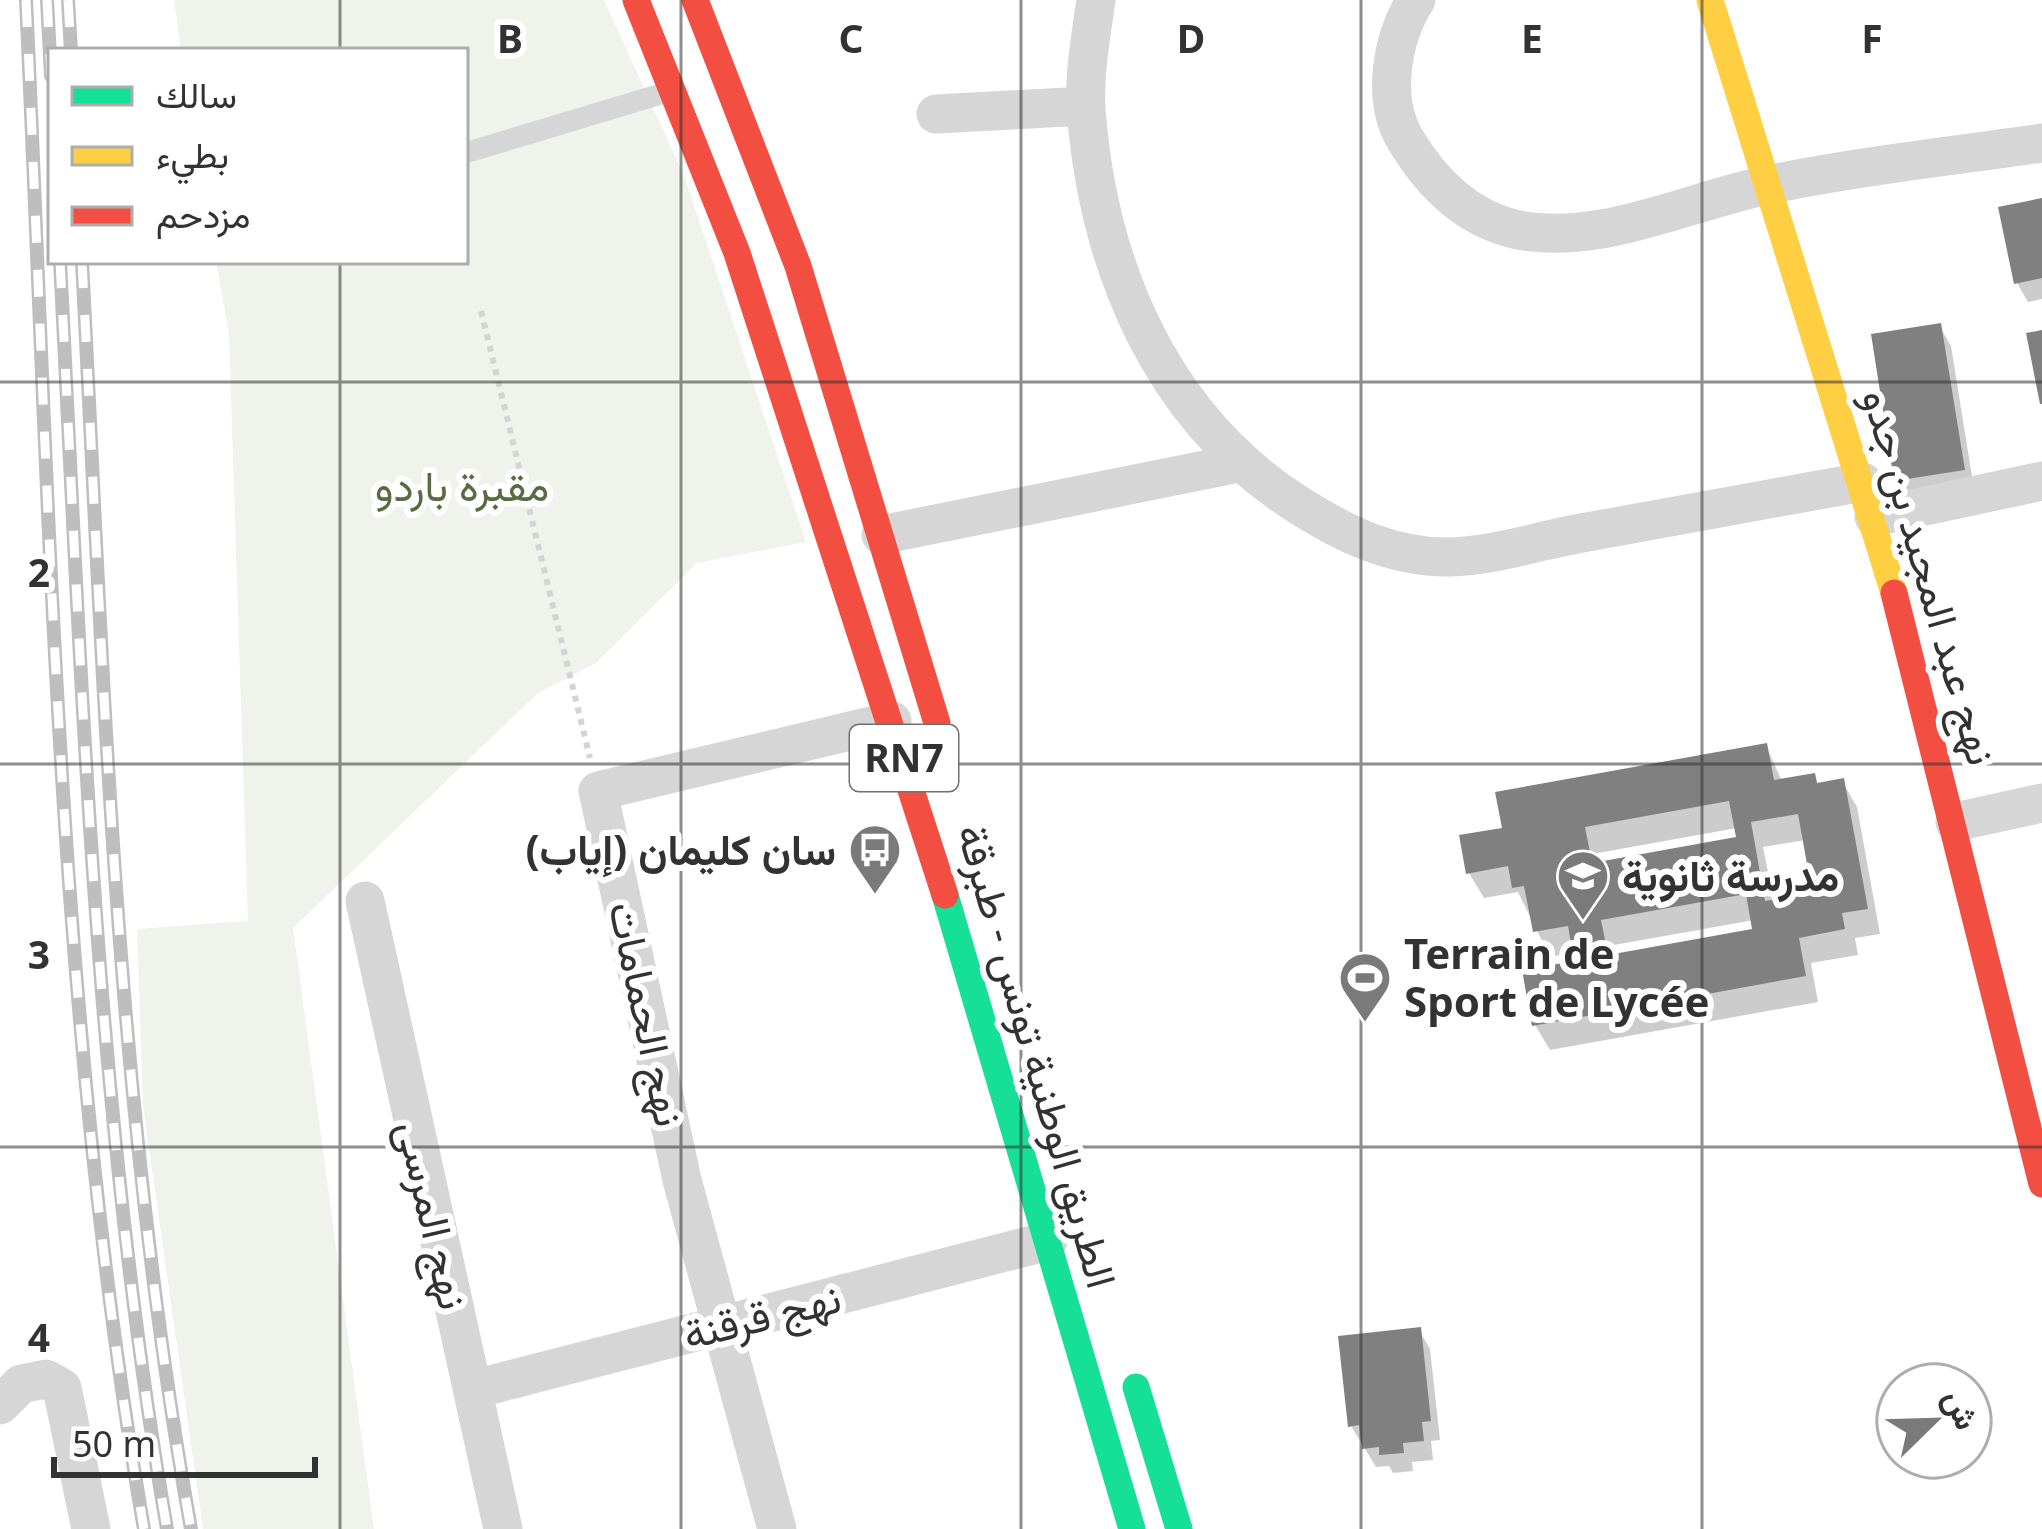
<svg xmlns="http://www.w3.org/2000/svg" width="2042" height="1529" font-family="'Noto Sans',Vazirmatn,sans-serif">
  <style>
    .green { fill: #f0f3ec }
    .shadow { fill: #0003; fill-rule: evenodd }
    .building { fill: #808080; fill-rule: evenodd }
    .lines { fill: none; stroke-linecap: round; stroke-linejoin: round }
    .path { stroke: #d4d4d4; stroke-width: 6; stroke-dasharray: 6 6; stroke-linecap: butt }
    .lane { stroke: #d6d6d6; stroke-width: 21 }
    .street { stroke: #d6d6d6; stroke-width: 39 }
    .fast { stroke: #16e098; stroke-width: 27 }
    .slow { stroke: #ffcf43; stroke-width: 27 }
    .jam { stroke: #f24e42; stroke-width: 27 }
    .rail-casing { stroke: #bebebe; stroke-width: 14 }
    .rail { stroke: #fff; stroke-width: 9; stroke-dasharray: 27; stroke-linecap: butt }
    .grid { fill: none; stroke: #323232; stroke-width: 3; stroke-opacity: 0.55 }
    .labels { text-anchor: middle; stroke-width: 12; stroke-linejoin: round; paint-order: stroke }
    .shield { fill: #fff; stroke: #707070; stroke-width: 3 }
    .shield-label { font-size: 39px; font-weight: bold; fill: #323232 }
    .park-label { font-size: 42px; fill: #576c42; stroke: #fff }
    .street-label { font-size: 42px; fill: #323232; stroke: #fff }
    .poi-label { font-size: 42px; font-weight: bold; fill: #323232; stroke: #fff; text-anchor: start }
    .grid-label { font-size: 39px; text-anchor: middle; font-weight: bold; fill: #323232; stroke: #fff; stroke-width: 12; stroke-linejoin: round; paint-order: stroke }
  </style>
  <rect width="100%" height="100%" fill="#fff"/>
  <path class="green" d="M174,0H604L685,178L806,542L697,563L596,663L538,693L293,928L374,1529H203L143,1106L137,929L248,921L229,334L216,261H465V51H181Z"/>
  <path class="shadow" d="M2042,201V299L2028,302L2017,283Z
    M1940,327L1951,346L1974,489L1908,499L1897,480Z
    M1766,746L1782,781L1814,776L1819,786L1842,781L1857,807L1880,934L1855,938L1858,955L1811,963L1818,1002L1550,1050L1535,1025L1577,963L1575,952L1550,957L1518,892L1484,898L1469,873L1505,830ZM1737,828L1739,840L1600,865L1598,853ZM1806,840L1816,895L1774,902L1763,847ZM1754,920L1756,931L1616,956L1614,945Z
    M1419,1330L1430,1349L1440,1440L1431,1441L1433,1460L1412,1462L1413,1471L1393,1473L1389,1466L1376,1467L1351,1426Z"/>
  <path class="building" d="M2042,198V278L2014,284L1998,207Z
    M1941,323L1965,470L1894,481L1871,334Z
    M2042,330V404H2040L2026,333Z
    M1767,743L1774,780L1815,773L1817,783L1844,778L1868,909L1842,913L1845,929L1799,938L1806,976L1532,1026L1522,970L1574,961L1568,926L1533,932L1524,886L1512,888L1508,866L1466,874L1459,835L1502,828L1495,792ZM1729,801L1736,837L1592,863L1585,827ZM1798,814L1812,892L1765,901L1751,822ZM1746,894L1752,929L1608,955L1601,920Z
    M1421,1327L1431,1421L1422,1422L1424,1441L1403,1443L1404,1453L1379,1455V1447L1362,1449L1359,1425L1348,1427L1338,1336Z"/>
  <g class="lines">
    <path class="path" d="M481,311L590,758"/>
    <path class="lane" d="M465,153L671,91"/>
    <path class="street" d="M1096,0C1091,35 1084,74 1086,109C1098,267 1161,417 1297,504C1344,534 1393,558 1450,557C1491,556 1535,542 1576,534C1671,517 1767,500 1863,482
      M1416,0C1392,37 1381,99 1405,139C1430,181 1465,217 1514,229C1598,248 1690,200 1772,184C1861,166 1952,156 2042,143
      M936,114L1086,106
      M1874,517L2042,481
      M881,535L1239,463
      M1955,822L2042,803
      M365,901L503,1529
      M475,1389L1048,1241
      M0,1405L21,1384L46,1379L62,1388L91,1529
      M777,1529L682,1180L598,791L892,721"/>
    <path class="fast" d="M945,895L1132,1529
      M1136,1387L1179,1529"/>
    <path class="slow" d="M1710,0L1894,593"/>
    <path class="jam" d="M636,0L737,253L945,895
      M695,0L798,266L937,723
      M1894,593L2042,1184"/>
    <g class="rail-casing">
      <path id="rail" d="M26,0C50,510 57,1024 144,1529
        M47,0L51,76
        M68,0L71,51
        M60,261C82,685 95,1110 167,1529
        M82,261C104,685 116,1110 191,1529"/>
    </g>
    <use href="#rail" class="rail"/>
  </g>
  <path class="grid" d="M340,0V51M681,0V1529M1021,0V1529M1361,0V1529M1702,0V1529M340,261V1529M0,382H2042M0,764H2042M0,1147H2042"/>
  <defs>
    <g id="bus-pin" transform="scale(2.7)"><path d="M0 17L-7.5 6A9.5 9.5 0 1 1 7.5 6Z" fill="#7a7a7a" stroke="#fff"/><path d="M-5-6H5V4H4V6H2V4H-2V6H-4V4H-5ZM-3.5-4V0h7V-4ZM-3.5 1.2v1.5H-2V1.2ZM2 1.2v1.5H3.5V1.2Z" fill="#fff"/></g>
    <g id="school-pin" transform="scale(2.7)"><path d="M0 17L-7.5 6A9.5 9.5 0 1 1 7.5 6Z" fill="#7a7a7a" stroke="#fff"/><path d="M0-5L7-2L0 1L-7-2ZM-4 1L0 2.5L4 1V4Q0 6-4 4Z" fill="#fff"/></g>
    <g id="stadium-pin" transform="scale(2.7)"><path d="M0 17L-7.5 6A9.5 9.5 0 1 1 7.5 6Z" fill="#7a7a7a" stroke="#fff"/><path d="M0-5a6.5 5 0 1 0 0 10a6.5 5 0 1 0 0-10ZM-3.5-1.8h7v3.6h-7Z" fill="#fff"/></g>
  </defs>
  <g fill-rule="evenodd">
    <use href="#bus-pin" x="875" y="850"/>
    <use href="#school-pin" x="1583" y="876"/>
    <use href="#stadium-pin" x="1365" y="978"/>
  </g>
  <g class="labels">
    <rect class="shield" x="850" y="725" width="108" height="66" rx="9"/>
    <g class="shield-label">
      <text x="904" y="772">RN7</text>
    </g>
    <g class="park-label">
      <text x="462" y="501">مقبرة باردو</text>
    </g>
    <g class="street-label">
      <text transform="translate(1930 577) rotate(74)" y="15">نهج عبد المجيد بن جدو</text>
      <text transform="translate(647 1014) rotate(78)" y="15">نهج الحمامات</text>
      <text transform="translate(1037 1056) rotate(74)" y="15">الطريق الوطنية تونس - طبرقة</text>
      <text transform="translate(433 1215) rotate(77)" y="15">نهج المرسى</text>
      <text transform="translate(762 1316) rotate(-14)" y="15">نهج قرقنة</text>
    </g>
    <g class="poi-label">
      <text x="836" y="865" text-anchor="end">سان كليمان (إياب)</text>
      <text x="1622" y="891">مدرسة ثانوية</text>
      <text x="1404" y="969">Terrain de<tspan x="1404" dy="48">Sport de Lycée</tspan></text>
    </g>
  </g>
  <g class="grid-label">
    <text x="510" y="53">B</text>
    <text x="851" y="53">C</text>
    <text x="1191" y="53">D</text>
    <text x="1532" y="53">E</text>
    <text x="1872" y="53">F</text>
    <text x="39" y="587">2</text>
    <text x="39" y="969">3</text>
    <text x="39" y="1352">4</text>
  </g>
  <rect x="48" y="48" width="420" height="216" fill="#ffffff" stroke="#adadad" stroke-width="3"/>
  <rect x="72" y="87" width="60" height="18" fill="#16e098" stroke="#adadad" stroke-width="3"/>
  <text x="156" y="108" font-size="36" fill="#323232">سالك</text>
  <rect x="72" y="147" width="60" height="18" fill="#ffcf43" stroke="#adadad" stroke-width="3"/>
  <text x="156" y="168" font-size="36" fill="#323232">بطيء</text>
  <rect x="72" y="207" width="60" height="18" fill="#f24e42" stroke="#adadad" stroke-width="3"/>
  <text x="156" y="228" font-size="36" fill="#323232">مزدحم</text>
  <g transform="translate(1934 1421) rotate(67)"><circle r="57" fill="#ffffff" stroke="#adadad" stroke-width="3"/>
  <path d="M0-9L21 45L0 30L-21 45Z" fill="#7a7a7a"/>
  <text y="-18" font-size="33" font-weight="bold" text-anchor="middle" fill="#323232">ش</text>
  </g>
  <path d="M54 1457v18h261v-18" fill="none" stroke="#323232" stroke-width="6"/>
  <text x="72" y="1457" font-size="36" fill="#323232" stroke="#ffffff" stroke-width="9" paint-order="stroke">50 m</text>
</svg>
